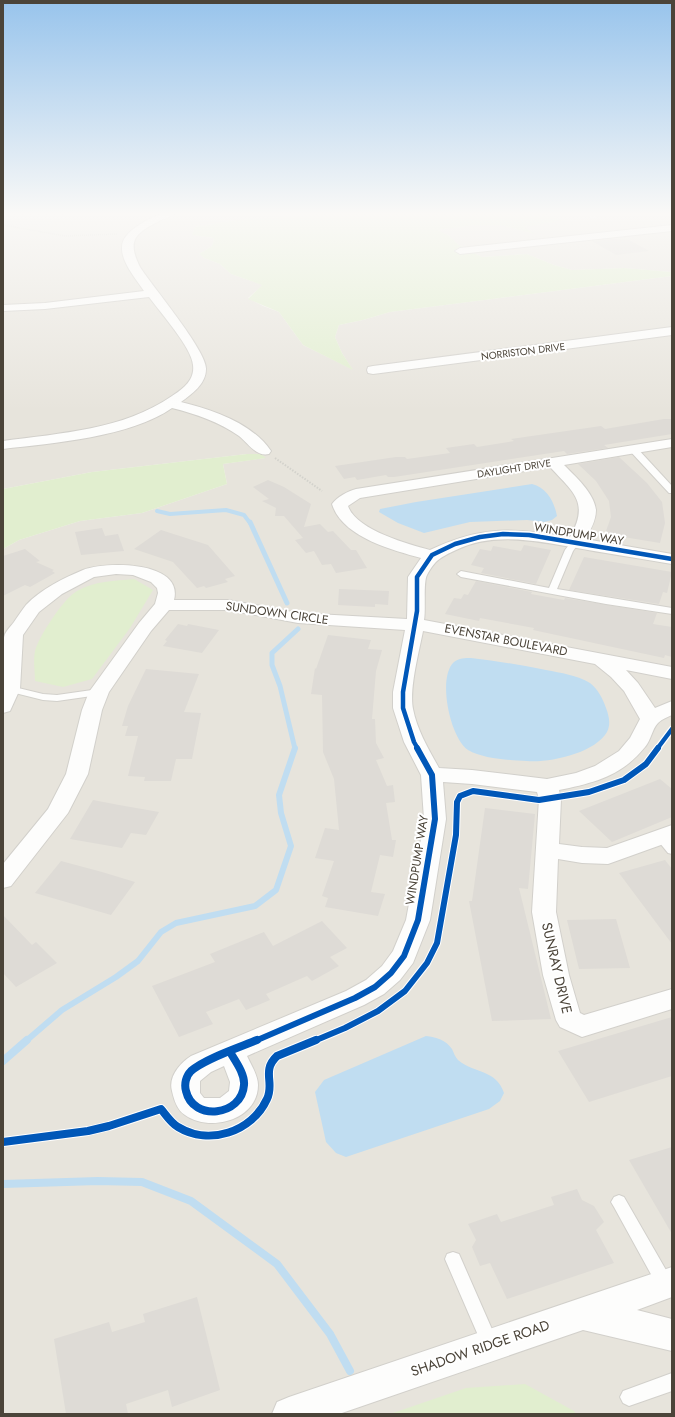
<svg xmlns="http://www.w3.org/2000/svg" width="675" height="1417" font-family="Jost,sans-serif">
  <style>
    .residential { fill: #e7e4dc }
    .green { fill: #e1eecf }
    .parking { fill: #e6e3df }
    .water { fill: #c0ddf1 }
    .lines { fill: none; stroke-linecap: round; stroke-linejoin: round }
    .stream-far3 { stroke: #c0ddf1; stroke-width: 4 }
    .stream-far2 { stroke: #c0ddf1; stroke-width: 5 }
    .stream-far1 { stroke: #c0ddf1; stroke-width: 6 }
    .stream { stroke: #c0ddf1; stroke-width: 8 }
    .building { fill: #dedbd6 }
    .service-casing { stroke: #d2d0cb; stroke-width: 2 }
    .minor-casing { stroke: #d2d0cb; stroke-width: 2 }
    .path-far1 { stroke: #d3d2cc; stroke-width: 1.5; stroke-dasharray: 1 1; stroke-linecap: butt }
    .path { stroke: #d3d2cc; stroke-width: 2; stroke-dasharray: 1.5 1.5; stroke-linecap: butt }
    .service { fill: #fdfdfc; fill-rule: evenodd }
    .minor { fill: #fdfdfc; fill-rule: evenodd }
    .cycleway-far2-casing { stroke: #fff; stroke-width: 7 }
    .cycleway-far1-casing { stroke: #fff; stroke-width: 8 }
    .cycleway-casing { stroke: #fff; stroke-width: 10 }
    .cycleway-far2 { stroke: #0057b8; stroke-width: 4.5 }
    .cycleway-far1 { stroke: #0057b8; stroke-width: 6 }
    .cycleway { stroke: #0057b8; stroke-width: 8 }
    .labels { text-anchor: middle; stroke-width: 4; stroke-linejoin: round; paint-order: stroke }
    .far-street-label { font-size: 10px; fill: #4b4439; stroke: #fff }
    .street-label { font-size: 12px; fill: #4b4439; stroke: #fff }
    .near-street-label { font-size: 14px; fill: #4b4439; stroke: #fff }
  </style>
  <rect width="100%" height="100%" fill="#f4f2ee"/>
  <path class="residential" d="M3,213H332L237,220L195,227L192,235L214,238L212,246L199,254L204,258L220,264L231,274L263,285L248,298L263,306L279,312L303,345L352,369L342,353L335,337L339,325L363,320L390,312L672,276V1414H3V549L19,540L80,521L142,513L227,484L223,464L265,458L247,454L92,472L3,489Z
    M546,213H577L594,218L606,213H672V272L624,268L572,270L554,265L527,254L482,257L459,245L448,235L437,230L475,225H500L533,233L523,227L562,220L548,216Z"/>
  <path class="green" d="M332,213H546L548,216L564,220L524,227L535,234L500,225H475L438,230L448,235L459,245L482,257L527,254L554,265L572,270L624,268L672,272V276L390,312L363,320L339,325L335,337L342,353L353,370L303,345L279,312L248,299L262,285L231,274L220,264L204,258L199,254L212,246L214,238L192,235L195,227L237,220Z
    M247,454H261L266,458L223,464L227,484L142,513L80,521L19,540L3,549V489L92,472Z
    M134,579L153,590L130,628L92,679L63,687L35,681C35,672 33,660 35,651C39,636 64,598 77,591C94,581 115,581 134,579Z
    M525,1384L574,1411L576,1414H390L466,1388Z"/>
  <path class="parking" d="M3,213H63L72,214L42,227L33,225L23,228L3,225Z"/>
  <path class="water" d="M532,484C547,488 554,501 557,516L552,520L544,522L527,520L470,522L424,533L398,523L379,512L380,509L416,502Z
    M471,658C497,661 521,665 546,670C561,673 577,675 590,683C598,689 603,699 606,708C609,716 611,724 607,732C595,753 550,763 527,761C510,760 483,759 468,750C450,738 437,677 454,662C459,658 465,658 471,658Z
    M426,1036C436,1037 446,1040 452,1049C454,1053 455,1057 458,1060C475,1074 496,1069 504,1093L500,1101L489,1109L346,1157L336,1153L326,1142L315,1092L324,1080Z"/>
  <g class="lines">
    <path class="stream-far3" d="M157,511L170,514L226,510L244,515L250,523"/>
    <path class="stream-far2" d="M250,522L287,603
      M295,749L280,686L272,665V653L298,629"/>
    <path class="stream-far1" d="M26,1041L62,1010L116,977L138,961L161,932L176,923L255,906L276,890L291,846L281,813L279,795L295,748"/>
    <path class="stream" d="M3,1061L27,1040
      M3,1184L98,1181L142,1182L191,1201L277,1264L330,1334L350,1371"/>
  </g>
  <path class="building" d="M612,239L629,240L649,251L616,255L592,241Z
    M664,419H672V434L604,445L608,448L567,454L564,451L394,477H388L386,475L357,480L355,477L344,479L335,466L396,457H405L407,459L450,453L446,448L474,444L477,447L514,441L511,439L601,426L605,429Z
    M619,457L647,483L662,502L665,523L660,543L605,534L611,517L609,501L596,481L578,464Z
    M268,480L284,487L311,504L304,527L320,524L328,532L333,531L351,550H356L367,568L336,573L331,564L322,565L314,551L306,553L295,540L303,538L284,516H275L276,508L262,501L269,499L253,487Z
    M102,528L105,536L118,534L124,551L81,555L75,532Z
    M161,530L208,545L235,576L225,579L228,582L206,588L204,586L197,588L173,562L134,549Z
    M524,545L551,550L536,584L481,573L484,568L471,565L480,549L491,551L493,546L521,551Z
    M25,549L40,561L36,562L54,570L52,571L55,573L30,587L25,585L3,596V556Z
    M584,557L672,572L667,593L663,592L659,604L569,590Z
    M476,581L532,592L531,594L564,600L565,598L657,613L653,624L672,627V657L665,655L664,658L533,630L534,628L480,618L479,621L445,614L454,598L461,599L464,594L468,595Z
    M339,589L389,591L388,605L375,604V607L338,605Z
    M178,624L187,626L188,624L219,630L202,653L163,646L167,641L165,640Z
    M328,635L371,640L368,649L382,650L376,671L372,719H375L376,743L384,758L376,760L387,786L393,785L395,802L386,803L392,840H396L393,857L380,855L371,892L385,894L378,916L325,907L328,898L322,896L334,861L315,858L325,828L339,830L334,779L323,752L322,695L311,694L315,668L316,669Z
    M146,669L199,674L184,712L201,713L192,759H176L171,781H144L145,777L128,776L138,736H125L128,726H122L128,706Z
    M660,779L672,789V817L612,842L579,811Z
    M93,800L119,805L159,812L146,835L131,833L122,848L70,839Z
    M485,808L535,814L528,889L519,888L551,1019L492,1021L469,901H472Z
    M665,860L672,869V944L619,873Z
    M61,861L102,872L135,882L111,915L35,893Z
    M3,915L32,945L36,942L57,963L16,987L3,973Z
    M616,919L630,968L579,969L567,920Z
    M322,921L347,948L330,957L339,966L312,981L307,976L266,994L270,1000L246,1010L239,999L206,1012L213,1024L179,1037L152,986L215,962L210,954L264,932L273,946Z
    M672,1017V1076L589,1102L558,1051Z
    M672,1147V1234L629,1160Z
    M577,1189L582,1200L594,1206L604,1222L596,1230L614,1263L507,1299L490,1263L480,1266L472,1247L476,1240L468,1224L497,1214L501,1222L554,1205L551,1197Z
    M197,1297L220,1390L172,1407L168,1390L126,1404L128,1414H66L54,1339L109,1322L112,1332L145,1322L143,1314Z"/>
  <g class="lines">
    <g class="service-casing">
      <path id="service" d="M630,447H636L672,486V493H669L630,451Z
        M572,541H578L579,543L573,551L557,589L672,608V614L606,604L461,577L457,574L461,571L549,588L565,550Z
        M10,686L43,694L57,695L99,689L104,692L99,695L57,701L43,700L7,691L5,689Z
        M661,833L665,834L672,842V854L668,853L655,837L657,834Z
        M619,1195L624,1197L670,1277L672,1282L670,1287L664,1290L658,1287L614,1207L611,1202L614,1197Z
        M453,1252L459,1254L498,1343L496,1349L490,1351L484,1349L445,1259L447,1254Z
        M672,1373V1391L629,1406L623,1403L620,1397L623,1391Z"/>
    </g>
    <g class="minor-casing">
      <path id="minor" d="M163,213H175C172,217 166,218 161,220C136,233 126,239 140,267C152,286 207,351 206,369C206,384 192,394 181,402C213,410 252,423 271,451L269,454C256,457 248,443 239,436C219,422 196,414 172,408C131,437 53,443 3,449V441C61,433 123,430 172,396C183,389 195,380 193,365C192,348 160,312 149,297L45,309L3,311V305L45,303L144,291C136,279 121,262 122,247C122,231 150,218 163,213Z
        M672,225V231L460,254L455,251L460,248Z
        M672,327V335L373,374L368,373L367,370L368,367L373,366Z
        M672,439V447L564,465C576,477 594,493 596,510C596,521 590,531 585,539L672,554V564C644,559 616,555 588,550C545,543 497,530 456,550C441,557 435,560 427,575C423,582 426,610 424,620L672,667V679L626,670L638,683L655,708L672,701V715C668,717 662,719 658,723C652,729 651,740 645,747C622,776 594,783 559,790L561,799L559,844L582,847L607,848L672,825V841L608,864L582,863L558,859L556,912L569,975L580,1013L584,1015L672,989V1009L582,1037L560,1027L556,1020L543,975L532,912L539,799L537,792L472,784L443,782L446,819L430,920L413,963L400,980L384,994L364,1005L247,1056C251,1065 258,1075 258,1085C258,1120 210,1133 185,1115C177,1110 174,1100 172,1091C168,1077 180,1063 191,1056L346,991L366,980L382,966L393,951L406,920L421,839L424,819L421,775L404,742L393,708V692L405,630L298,623L228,610H169L151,631L109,692L102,710L88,774L68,813L11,886L3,888V864L48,809L66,774L82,710L89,692L139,623L155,604L158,593L157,588L151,582L133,575L116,574L94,577L62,594L39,612L23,635L20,689L10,711L3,713C3,697 0,646 5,634C7,630 11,626 14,622C18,616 22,610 26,605C41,589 64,578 83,570C106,561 184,561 174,600H228L298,613L407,619L408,577L421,558C392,550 342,537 332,504C337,497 348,491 356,489ZM550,467C573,492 590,502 570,537C514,528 483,525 430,550C408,544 356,530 348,506L360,498ZM423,631L595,664L611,677L624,691L640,719L630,738L619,751L595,766L576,773L547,779L472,770L439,768C429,750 417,730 413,709C409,689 419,652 423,631ZM224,1066L230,1082L229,1091L220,1098H204L200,1093V1081L211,1072Z
        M672,1267V1297L637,1310L672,1319V1351L583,1330L339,1414H272L277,1402L289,1397Z"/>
    </g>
    <path class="path-far1" d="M3,225L65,236L117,234"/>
    <path class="path" d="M275,458L322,491"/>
    <use href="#service" class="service"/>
    <use href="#minor" class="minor"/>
    <g class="cycleway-far2-casing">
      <path id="cycleway-far2" d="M418,749L414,742L403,708V692L417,611V577L432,555L455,544L480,537L503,534L529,535L672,559
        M657,749L672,729"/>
    </g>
    <g class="cycleway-far1-casing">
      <path id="cycleway-far1" d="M255,1041L355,998L375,987L391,973L404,956L418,920L435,819L432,775L417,748
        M314,1041L345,1028L378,1011L405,991L427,963L437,943L456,835L457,802L460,796L473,791L539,800L589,792L624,780L646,764L658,748"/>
    </g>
    <g class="cycleway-casing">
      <path id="cycleway" d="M230,1052C236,1062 245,1074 244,1085C242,1116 193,1122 186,1091C184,1084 186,1076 191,1071C204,1059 240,1047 257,1040
        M3,1142L88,1131L109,1126L161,1109C166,1115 171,1123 178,1127C209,1146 252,1132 267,1099C275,1083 261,1071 277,1056L316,1040"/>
    </g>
    <use href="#cycleway-far2" class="cycleway-far2"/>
    <use href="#cycleway-far1" class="cycleway-far1"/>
    <use href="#cycleway" class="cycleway"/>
  </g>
  <linearGradient id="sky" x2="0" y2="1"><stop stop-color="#98c4ec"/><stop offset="0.52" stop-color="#faf9f7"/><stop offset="1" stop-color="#faf9f7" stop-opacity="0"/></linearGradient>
  <rect width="675" height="411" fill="url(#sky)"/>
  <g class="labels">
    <g class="far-street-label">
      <text transform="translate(523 351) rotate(-7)" y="4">NORRISTON DRIVE</text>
      <text transform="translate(514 468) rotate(-9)" y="4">DAYLIGHT DRIVE</text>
    </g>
    <g class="street-label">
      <text transform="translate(579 534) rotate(9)" y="4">WINDPUMP WAY</text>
      <text transform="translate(277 613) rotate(8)" y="4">SUNDOWN CIRCLE</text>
      <text transform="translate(506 640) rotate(11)" y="4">EVENSTAR BOULEVARD</text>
      <text transform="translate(417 860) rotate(-81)" y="4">WINDPUMP WAY</text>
    </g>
    <g class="near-street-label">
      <text transform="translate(557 968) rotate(77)" y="5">SUNRAY DRIVE</text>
      <text transform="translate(480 1348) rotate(-19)" y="5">SHADOW RIDGE ROAD</text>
    </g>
  </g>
  <rect width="675" height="1417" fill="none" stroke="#4b4439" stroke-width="8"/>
</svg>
